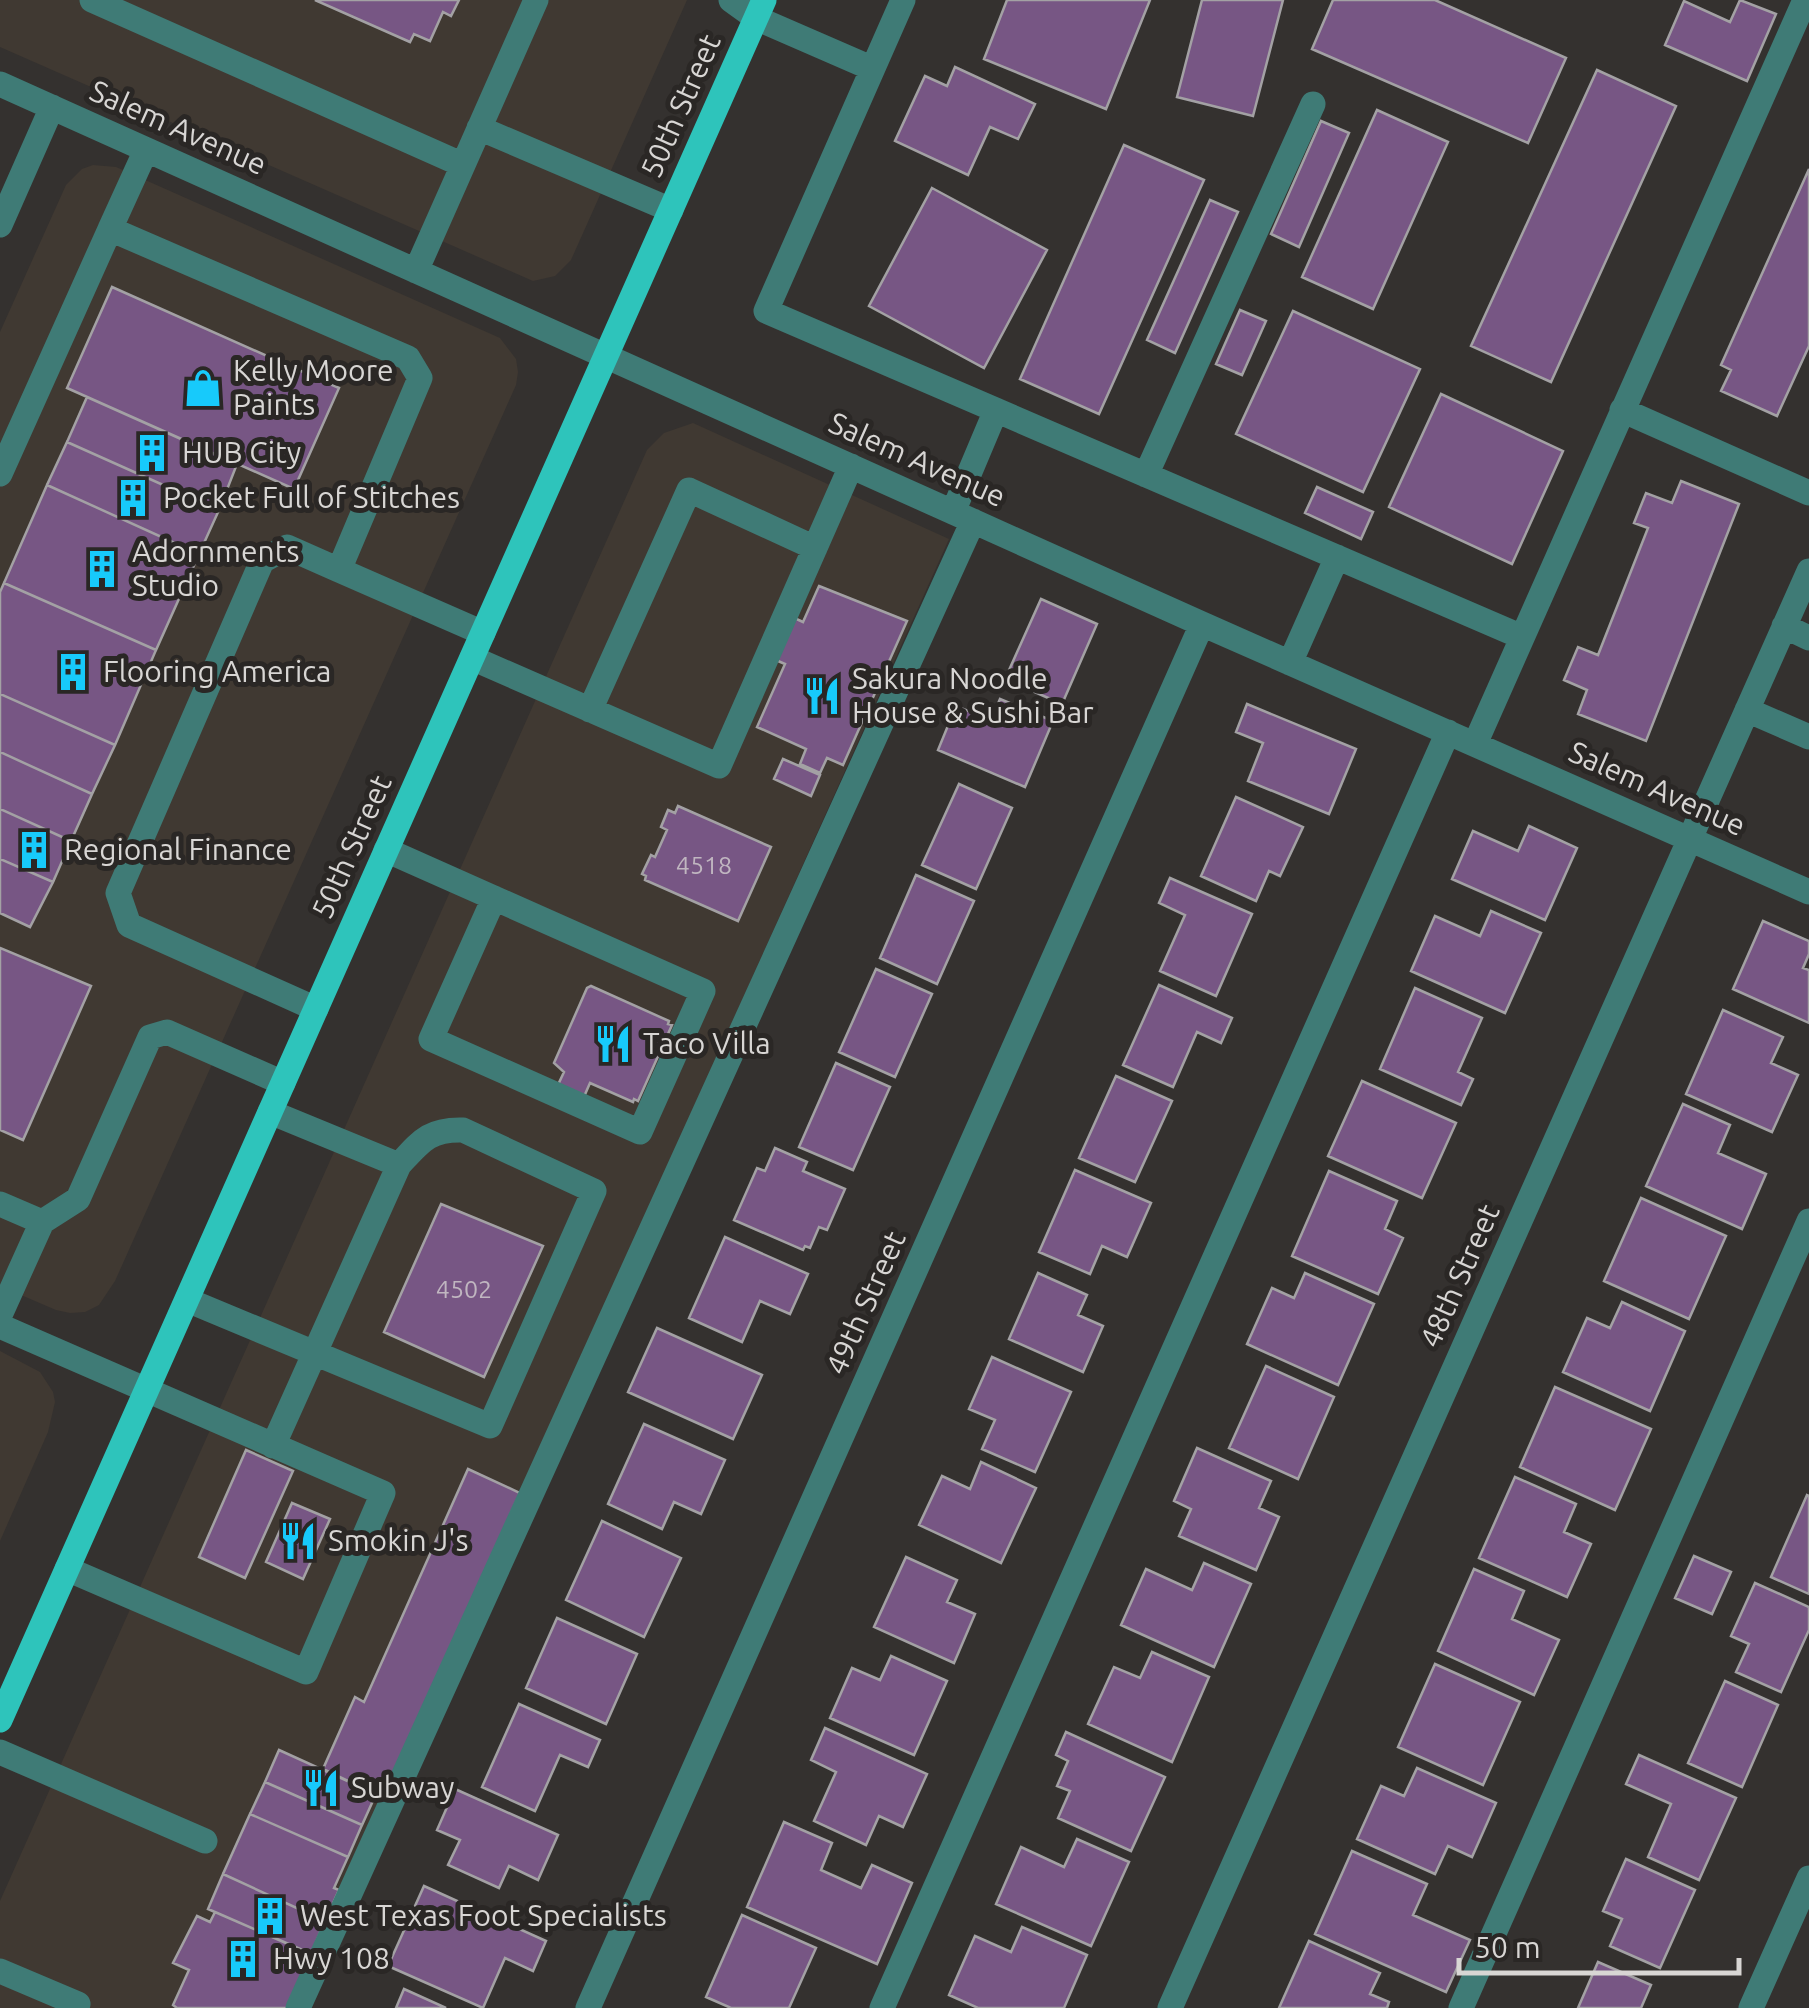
<svg xmlns="http://www.w3.org/2000/svg" width="1809" height="2008" font-family="Ubuntu,sans-serif">
  <style>
    .built { fill: #403932 }
    .building { fill: #775684; stroke: #a3a1a4; stroke-width: 2.5 }
    .lines { fill: none; stroke-linecap: round; stroke-linejoin: round }
    .minor { stroke: #3f7b76; stroke-width: 25 }
    .major { stroke: #2ec4bb; stroke-width: 25 }
    .labels { text-anchor: middle; stroke-width: 10; stroke-linejoin: round; paint-order: stroke }
    .number-label { font-size: 25px; fill: #c0b6c0 }
    .street-label { font-size: 30px; fill: #d8d6d4; stroke: #2a2725 }
    .poi-label { font-size: 30px; fill: #d8d6d4; stroke: #2a2725; text-anchor: start }
  </style>
  <rect width="100%" height="100%" fill="#34312f"/>
  <path class="built" d="M0,0H687L571,260L555,276L533,281L0,47Z
    M93,165L116,167L500,338L516,359L518,372L516,385L115,1281L99,1305L85,1312L70,1313L56,1310L0,1286V332L66,185L82,169Z
    M693,423L949,539L290,2008H0V1901L647,450L664,433Z
    M0,1351L40,1372L53,1392L55,1402L48,1432L0,1541Z"/>
  <path class="building" d="M315,0H459L451,16L443,12L430,41L414,34L410,42Z
    M1007,0H1150L1106,109L984,59Z
    M1202,0H1283L1253,116L1177,97Z
    M1333,0H1435L1566,58L1528,143L1312,49Z
    M1740,0L1776,14L1747,81L1665,45L1684,1L1730,22Z
    M955,67L1035,104L1018,139L990,127L968,175L895,141L925,76L947,86Z
    M1597,70L1676,106L1551,382L1471,346Z
    M1377,110L1448,142L1373,309L1302,277Z
    M1321,121L1349,133L1299,247L1271,234Z
    M1124,145L1204,180L1099,414L1020,379Z
    M1809,169V346L1777,416L1721,391L1731,370L1721,365Z
    M932,188L1047,250L984,368L869,306Z
    M1210,200L1238,212L1175,353L1147,340Z
    M112,287L339,388L294,489L67,388Z
    M1240,310L1266,321L1242,375L1216,364Z
    M1293,311L1420,369L1363,492L1236,434Z
    M1441,394L1563,451L1512,564L1389,507Z
    M87,397L237,464L219,510L67,442Z
    M67,442L219,510L199,554L47,485Z
    M1681,481L1739,504L1646,741L1578,714L1587,690L1564,680L1578,647L1598,655L1648,528L1634,523L1646,493L1672,503Z
    M47,485L199,554L156,650L4,583Z
    M1317,487L1373,512L1361,539L1305,513Z
    M4,583L156,650L115,745L0,694V592Z
    M819,586L907,621L843,765L827,758L820,773L800,764L806,749L757,727L785,664L771,658L790,616L803,622Z
    M1041,599L1097,624L1062,704L1005,679Z
    M0,694L115,745L92,794L0,752Z
    M1000,699L1053,721L1025,787L938,750L956,706L991,720Z
    M1247,704L1356,749L1329,814L1248,781L1263,743L1236,732Z
    M0,752L92,794L71,841L0,809Z
    M783,759L820,775L811,796L774,779Z
    M959,784L1012,808L976,889L922,865Z
    M1236,797L1303,827L1280,876L1269,871L1256,901L1201,876Z
    M678,806L771,847L738,921L645,880L646,876L642,874L651,855L655,857L667,830L661,827L668,810L675,813Z
    M0,809L71,841L53,882L0,859Z
    M1529,826L1577,848L1545,920L1452,879L1473,831L1518,851Z
    M0,859L53,882L30,927L0,913Z
    M916,875L974,901L937,984L880,958Z
    M1170,878L1252,914L1216,996L1160,971L1185,915L1159,903Z
    M1491,911L1541,933L1505,1013L1411,971L1435,916L1480,936Z
    M1763,921L1809,941V954L1803,968L1809,970V1023L1733,989Z
    M0,948L91,986L23,1140L0,1130Z
    M876,969L932,994L895,1077L839,1052Z
    M1159,985L1232,1018L1221,1043L1197,1032L1173,1087L1123,1065Z
    M591,986L669,1021L668,1024L672,1025L638,1101L634,1099L633,1102L590,1083L583,1099L557,1087L564,1072L554,1063L587,988Z
    M1415,988L1482,1018L1458,1072L1473,1079L1461,1105L1380,1069Z
    M1723,1010L1783,1037L1771,1063L1798,1075L1772,1132L1686,1094Z
    M836,1063L890,1087L853,1170L799,1147Z
    M1116,1076L1172,1101L1135,1182L1079,1158Z
    M1362,1081L1456,1123L1422,1198L1328,1156Z
    M1683,1104L1730,1125L1718,1153L1766,1174L1742,1229L1646,1186Z
    M775,1148L807,1162L803,1171L845,1189L827,1230L819,1227L810,1248L805,1246L803,1250L734,1220L757,1168L765,1171Z
    M1075,1170L1151,1203L1127,1257L1102,1246L1090,1274L1039,1252Z
    M1329,1171L1397,1201L1385,1229L1403,1238L1378,1294L1292,1256Z
    M1641,1198L1726,1236L1689,1319L1604,1281Z
    M441,1204L543,1246L484,1377L384,1332Z
    M725,1237L808,1274L790,1314L760,1301L742,1342L689,1318Z
    M1038,1273L1087,1295L1078,1315L1103,1326L1083,1372L1009,1339Z
    M1305,1273L1374,1304L1338,1385L1247,1344L1272,1288L1294,1298Z
    M1622,1302L1685,1331L1650,1411L1563,1372L1587,1318L1610,1328Z
    M657,1328L762,1375L733,1439L628,1392Z
    M992,1357L1071,1392L1035,1472L982,1449L995,1420L969,1409Z
    M1266,1366L1334,1397L1298,1479L1229,1448Z
    M1555,1387L1651,1429L1615,1510L1520,1467Z
    M644,1424L725,1460L701,1514L674,1502L662,1529L608,1504Z
    M1197,1448L1271,1481L1259,1508L1279,1517L1256,1570L1179,1536L1191,1509L1174,1501Z
    M246,1450L293,1471L245,1578L199,1557Z
    M981,1462L1036,1488L1001,1563L919,1525L942,1476L970,1489Z
    M468,1469L520,1493L384,1798L323,1769L355,1697L364,1702Z
    M1515,1477L1576,1504L1564,1532L1591,1544L1567,1597L1479,1558Z
    M1807,1495L1809,1496V1594L1771,1577Z
    M292,1503L330,1519L303,1579L266,1562Z
    M602,1521L681,1558L644,1637L566,1600Z
    M1694,1556L1731,1572L1712,1614L1675,1598Z
    M906,1557L957,1580L947,1602L975,1614L954,1663L874,1627Z
    M1204,1563L1251,1584L1214,1667L1121,1625L1146,1569L1192,1590Z
    M1474,1569L1524,1591L1512,1619L1559,1640L1534,1695L1438,1651Z
    M1755,1583L1809,1607V1630L1781,1692L1736,1672L1749,1644L1731,1636Z
    M557,1618L637,1654L606,1724L526,1688Z
    M1152,1652L1209,1677L1172,1762L1088,1724L1114,1667L1140,1678Z
    M891,1656L947,1681L914,1755L830,1718L852,1668L880,1680Z
    M1435,1664L1520,1702L1483,1785L1398,1747Z
    M1725,1681L1778,1705L1742,1787L1688,1763Z
    M519,1704L600,1740L588,1767L560,1755L535,1811L482,1787Z
    M825,1728L927,1774L903,1827L879,1816L866,1845L814,1821L836,1772L811,1760Z
    M1066,1732L1165,1777L1131,1851L1058,1818L1070,1791L1057,1786L1068,1761L1056,1755Z
    M279,1750L376,1794L362,1825L265,1782Z
    M1639,1755L1736,1798L1699,1880L1648,1857L1671,1804L1626,1784Z
    M1417,1768L1496,1803L1472,1857L1448,1846L1435,1874L1357,1839L1381,1786L1404,1796Z
    M265,1782L362,1825L348,1857L250,1814Z
    M455,1789L558,1835L538,1880L509,1866L499,1888L448,1865L460,1840L437,1830Z
    M250,1814L348,1857L334,1888L339,1890L325,1921L223,1874Z
    M784,1822L832,1843L821,1870L861,1888L872,1865L912,1883L877,1964L747,1907Z
    M1077,1839L1129,1862L1091,1946L996,1904L1021,1847L1064,1867Z
    M1352,1851L1427,1884L1413,1915L1470,1940L1446,1992L1315,1934Z
    M1626,1859L1695,1890L1660,1968L1610,1946L1622,1919L1603,1911Z
    M223,1874L325,1921L311,1954L208,1909Z
    M424,1886L546,1941L533,1971L505,1958L483,2008L388,1966Z
    M215,1912L314,1955L290,2008H177L173,2005L189,1970L173,1963L197,1916L210,1922Z
    M742,1915L816,1948L789,2008H731L706,1997Z
    M1022,1927L1087,1955L1064,2008H978L949,1995L975,1936L1011,1952Z
    M1309,1941L1380,1973L1370,1994L1389,2002L1387,2008H1279Z
    M1598,1962L1651,1985L1641,2008H1578Z
    M404,1989L446,2008H396Z"/>
  <g class="lines">
    <path class="minor" d="M92,0L463,165L416,271
      M731,0L756,18L871,68
      M903,0L766,311L1522,637
      M0,84L1202,624L1809,892
      M479,128L671,210
      M146,150L110,229L408,358L420,378L339,570L483,633
      M463,165L536,0
      M0,225L52,107
      M1622,410L1809,493
      M0,474L110,229
      M1146,475L1313,104
      M953,512L996,410
      M1784,626L1809,638
      M472,658L719,766L851,466
      M1290,663L1337,557
      M590,710L689,490L815,548
      M1747,710L1809,737
      M1475,744L1805,0
      M386,850L703,991L640,1132L431,1039L494,898
      M316,1009L129,925L118,893L262,561L287,547L339,570
      M270,1112L399,1165L273,1446
      M0,1204L42,1222L0,1315
      M42,1222L78,1199L150,1037L167,1032L283,1083
      M187,1300L490,1426L594,1191L463,1130C429,1129 421,1141 399,1165
      M0,1326L383,1493L306,1672L67,1569
      M0,1752L205,1841
      M0,1971L78,2004L76,2008
      M298,2008L973,521
      M588,2008L1202,624
      M882,2008L1448,732
      M1170,2008L1809,571
      M1461,2008L1809,1221
      M1751,2008L1809,1878"/>
    <path class="major" d="M0,1720L764,0"/>
  </g>
  <defs>
    <g id="shop-bare" transform="scale(3)"><path d="M-5-2.5h2.3a2.7 3.5 0 0 1 5.4 0H5L5.5 6h-11ZM-1.5-2.5h3a1.5 2.3 0 0 0-3 0Z" fill="#17cafb" stroke="#2a2725" stroke-width="2.5" paint-order="stroke"/></g>
    <g id="building-bare" transform="scale(3)"><path d="M-4-6H4V6H1V3H-1V6H-4ZM-2.5-4.3h1.7v1.8h-1.7ZM.8-4.3h1.7v1.8H.8ZM-2.5-1h1.7V.8h-1.7ZM.8-1h1.7V.8H.8Z" fill="#17cafb" stroke="#2a2725" stroke-width="2.5" paint-order="stroke"/></g>
    <g id="restaurant-bare" transform="scale(3)"><path d="M-5-6h1v4h1v-4h1v4h1v-4h1v5L-1.5 .5V6h-2V.5L-5-1ZM5-6V6H3V1.5H1.5Q1.5-4 5-6Z" fill="#17cafb" stroke="#2a2725" stroke-width="2.5" paint-order="stroke"/></g>
  </defs>
  <g fill-rule="evenodd">
    <use href="#shop-bare" x="203" y="388"/>
    <use href="#building-bare" x="152" y="453"/>
    <use href="#building-bare" x="133" y="498"/>
    <use href="#building-bare" x="102" y="569"/>
    <use href="#building-bare" x="73" y="672"/>
    <use href="#restaurant-bare" x="822" y="696"/>
    <use href="#building-bare" x="34" y="850"/>
    <use href="#restaurant-bare" x="613" y="1044"/>
    <use href="#restaurant-bare" x="298" y="1541"/>
    <use href="#restaurant-bare" x="321" y="1788"/>
    <use href="#building-bare" x="270" y="1916"/>
    <use href="#building-bare" x="243" y="1959"/>
  </g>
  <g class="labels">
    <g class="number-label">
      <text x="704" y="874">4518</text>
      <text x="464" y="1298">4502</text>
    </g>
    <g class="street-label">
      <text transform="translate(681 106) rotate(-66)" y="10">50th Street</text>
      <text transform="translate(178 128) rotate(24)" y="10">Salem Avenue</text>
      <text transform="translate(917 460) rotate(24)" y="10">Salem Avenue</text>
      <text transform="translate(1657 789) rotate(24)" y="10">Salem Avenue</text>
      <text transform="translate(352 847) rotate(-66)" y="10">50th Street</text>
      <text transform="translate(1460 1276) rotate(-66)" y="10">48th Street</text>
      <text transform="translate(866 1303) rotate(-66)" y="10">49th Street</text>
    </g>
    <g class="poi-label">
      <text x="233" y="381">Kelly Moore<tspan x="233" dy="34">Paints</tspan></text>
      <text x="182" y="463">HUB City</text>
      <text x="163" y="508">Pocket Full of Stitches</text>
      <text x="132" y="562">Adornments<tspan x="132" dy="34">Studio</tspan></text>
      <text x="103" y="682">Flooring America</text>
      <text x="852" y="689">Sakura Noodle<tspan x="852" dy="34">House &amp; Sushi Bar</tspan></text>
      <text x="64" y="860">Regional Finance</text>
      <text x="643" y="1054">Taco Villa</text>
      <text x="328" y="1551">Smokin J's</text>
      <text x="351" y="1798">Subway</text>
      <text x="300" y="1926">West Texas Foot Specialists</text>
      <text x="273" y="1969">Hwy 108</text>
    </g>
  </g>
  <path d="M1459 1958v15h280v-15" fill="none" stroke="#d8d6d4" stroke-width="5"/>
  <text x="1474" y="1958" font-size="30" fill="#d8d6d4" stroke="#2a2725" stroke-width="8" paint-order="stroke">50 m</text>
</svg>
